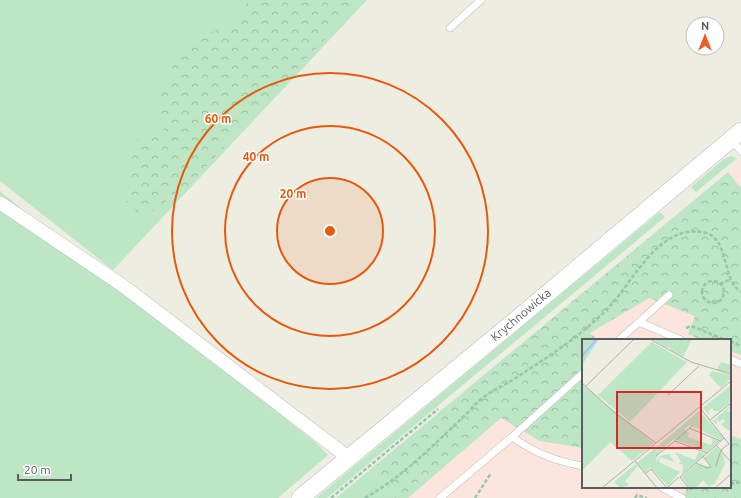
<svg xmlns="http://www.w3.org/2000/svg" width="741" height="498" font-family="Ubuntu,sans-serif">
  <style>
    .medical { fill: #fce5dc; fill-rule: evenodd }
    .grass { fill: #bde6c5 }
    .forest { fill: url(#forest-crowns) }
    .lines { fill: none; stroke-linecap: round; stroke-linejoin: round }
    .service-casing { stroke: #bcbdc3; stroke-width: 8 }
    .minor-casing { stroke: #bcbdc3; stroke-width: 14 }
    .tertiary-casing { stroke: #bcbdc3; stroke-width: 18 }
    .path { stroke: #95c7ad; stroke-width: 2.5; stroke-dasharray: 4 2; stroke-linecap: butt }
    .service { stroke: #fff; stroke-width: 7 }
    .minor { stroke: #fff; stroke-width: 13 }
    .tertiary { stroke: #fff; stroke-width: 17 }
    .ring { fill: none; stroke: #e8590c; stroke-width: 2 }
    .labels { text-anchor: middle; stroke-width: 3; stroke-linejoin: round; paint-order: stroke }
    .street-label { font-size: 12px; fill: #5a5c63; stroke: #fff }
    .inset-river { fill: none; stroke: #a0c3ff; stroke-width: 2 }
    .inset-road { fill: none; stroke: #aeafab; stroke-width: 1 }
    .view { fill: #d62828; fill-opacity: 0.15; stroke: #d62828; stroke-width: 2 }
    .inset-edge { fill: none; stroke: #5a5c63; stroke-width: 2 }
    .centre { fill: #e8590c; stroke: #fff; stroke-width: 2 }
    .ring-label { font-size: 12px; text-anchor: middle; font-weight: bold; fill: #e8590c; stroke: #fff; stroke-width: 3; stroke-linejoin: round; paint-order: stroke }
  </style>
  <defs>
    <pattern id="forest-crowns" width="20" height="18" patternUnits="userSpaceOnUse"><rect width="20" height="18" fill="#bde6c5"/><path d="M2 6a3 3 0 1 1 6 0M12 15a3 3 0 1 1 6 0" fill="none" stroke="#9dbea4"/></pattern>
  </defs>
  <rect width="100%" height="100%" fill="#edede1"/>
  <path class="medical" d="M741,161V498H336ZM583,340H730V487H583Z"/>
  <path class="grass" d="M0,0H367L113,270L0,181Z
    M731,156L737,158L696,192L691,187L724,159Z
    M0,191L104,277L314,441L328,455L278,498H0Z
    M660,212L665,217L327,498H316Z
    M371,469L395,498H336Z"/>
  <path class="forest" d="M247,0H361L188,186L143,218L126,201L131,170L134,141L164,133L159,98L173,66L194,40L245,17Z
    M728,172L741,188V355L730,351V340H702L688,334L695,316L649,298L590,333L598,340H583V448L540,441L501,418L408,498H395L371,469Z
    M730,435L741,439V498H683L687,487H730Z"/>
  <g class="lines">
    <g class="service-casing">
      <path id="service" d="M450,28L481,0
        M731,139L741,151
        M639,322L681,340
        M619,340L669,295
        M730,359L741,364
        M512,437L583,373
        M661,487L682,498
        M440,498L512,437C535,453 555,461 583,466"/>
    </g>
    <g class="minor-casing">
      <path id="minor" d="M0,203L122,285L349,458"/>
    </g>
    <g class="tertiary-casing">
      <path id="tertiary" d="M300,498L517,319L741,131"/>
    </g>
    <path class="path" d="M702 292a11 11 0 1 1 22 0a11 11 0 1 1-22 0Z
      M720,284L731,279
      M686,328L691,326L726,340
      M730,341L741,346
      M730,484L741,482
      M689,489L706,487
      M331,498L438,409
      M365,498C402,477 433,446 463,417C469,412 474,405 480,400C489,392 501,387 511,381C546,358 582,336 610,306C634,280 659,225 702,232C726,235 723,267 733,283C735,287 738,290 741,292
      M475,498L491,473
      M635,498L637,495L647,498"/>
    <use href="#service" class="service"/>
    <use href="#minor" class="minor"/>
    <use href="#tertiary" class="tertiary"/>
  </g>
  <circle cx="330" cy="231" r="53" fill="#e8590c" fill-opacity=".12"/>
  <g class="ring">
    <circle cx="330" cy="231" r="53"/>
    <circle cx="330" cy="231" r="105"/>
    <circle cx="330" cy="231" r="158"/>
  </g>
  <g class="labels">
    <g class="street-label">
      <text transform="translate(521 315) rotate(-40)" y="4">Krychnowicka</text>
    </g>
  </g>
  <g transform="translate(582 339)">
    <rect width="149" height="149" fill="#edede1"/>
    <path d="M94,0H110L101,18L88,10ZM70,3L105,23L48,83L16,56ZM130,32L149,36V39L139,49L127,36ZM0,45L47,84L72,104L50,122L28,103L0,132ZM148,47L147,64L137,72H132L130,69L126,72L127,76L121,69ZM149,66L145,72L149,73V93L139,86L143,82L141,80L137,83L135,80L134,85L131,82ZM77,106L80,110L75,117L74,123L78,117L87,115L92,123L78,118L77,123L98,133L86,147L68,128L64,134L55,124ZM54,125L55,128L43,142L47,146L38,149L32,143Z" fill="#bde6c5"/>
    <path d="M0,0H17L0,26ZM139,23L149,26V34L135,31ZM98,25L95,32L51,77L50,68H54L57,57L63,54L70,40L76,37L75,29ZM117,72L141,98L139,101L108,86L102,90L107,94L106,98L129,106L131,101L127,98L137,102L125,113L92,100L80,110L77,106ZM134,108L141,115L143,125L132,146L129,145L127,148L121,141L114,149H108L100,138L114,125L129,128L123,118ZM117,112L123,115L100,135L101,126L96,124L99,123L93,113L113,121Z" fill="#bde6c5"/>
    <path d="M71,0H94L89,9L81,7Z" fill="#bde6c5"/>
    <path class="inset-river" d="M0,17L15,0"/>
    <path class="inset-road" d="M68,0L109,23L149,35M0,44L33,74L74,104M4,47L52,0M86,56L117,27M118,69L147,105L139,111L134,127M128,81L149,64M107,89L139,102M93,102L111,86M134,106L149,123M74,117L93,102L125,114M53,122L75,149M114,124L125,129L129,128L121,117M63,135L69,130L85,149M86,148L97,138M20,149L149,42M107,149L98,138L142,99M133,149L149,135"/>
    <path class="view" d="M35,53H119V109H35Z"/>
    <rect width="149" height="149" class="inset-edge"/>
  </g>
  <circle cx="330" cy="231" r="6" class="centre"/>
  <g class="ring-label">
    <text x="218" y="123">60 m</text>
    <text x="256" y="161">40 m</text>
    <text x="293" y="198">20 m</text>
  </g>
  <g transform="translate(705 36)"><circle r="19" fill="#ffffff" stroke="#bdbec1"/>
  <path d="M0-3L7 15L0 10L-7 15Z" fill="#ee5d27"/>
  <text y="-6" font-size="11" font-weight="bold" text-anchor="middle" fill="#5a5c63">N</text>
  </g>
  <path d="M18 474v6h53v-6" fill="none" stroke="#5a5c63" stroke-width="2"/>
  <text x="24" y="474" font-size="12" fill="#5a5c63" stroke="#ffffff" stroke-width="3" paint-order="stroke">20 m</text>
</svg>
